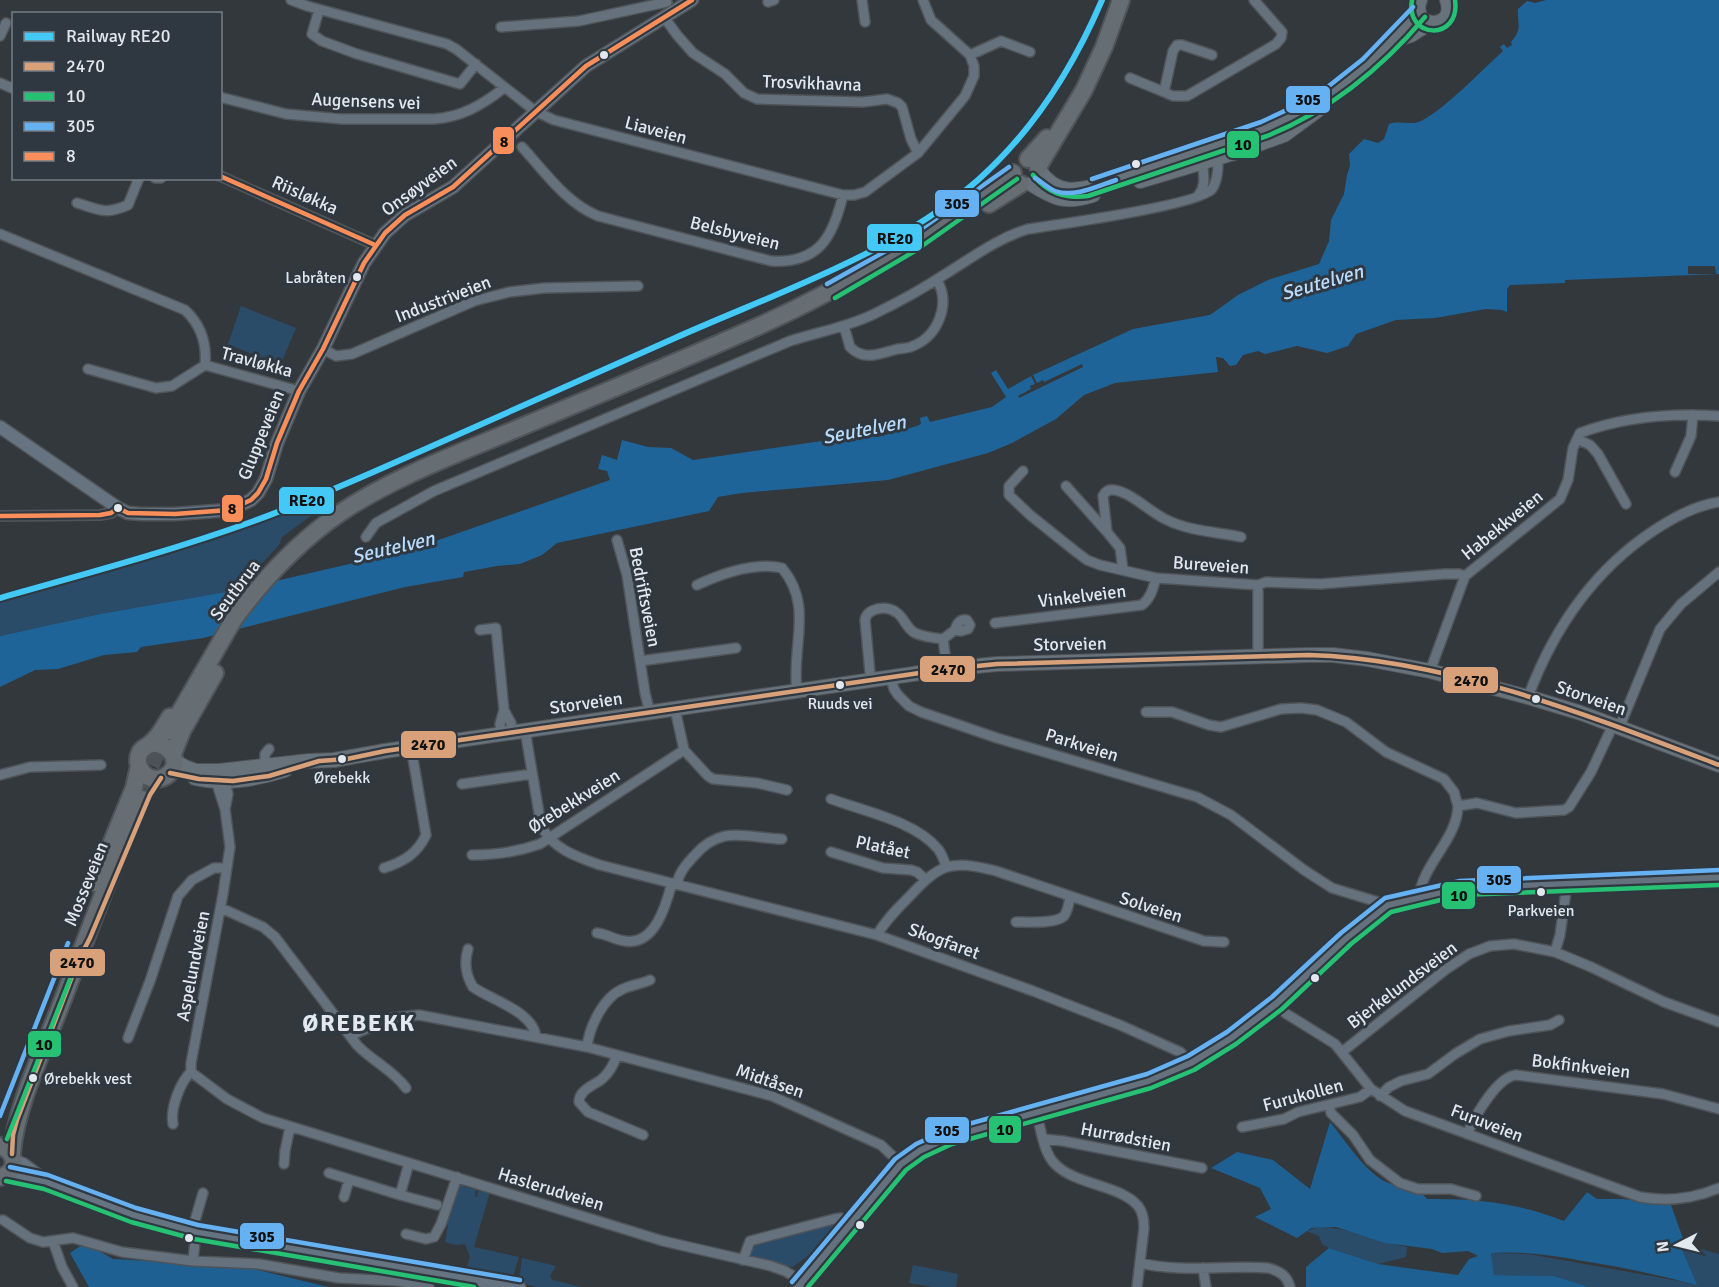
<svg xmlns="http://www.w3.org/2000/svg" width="1719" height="1287" font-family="Signika,sans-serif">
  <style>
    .green { fill: #2b4c69 }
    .forest { fill: #1d6091 }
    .water { fill: #1f6498 }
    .pier { fill: #33383d }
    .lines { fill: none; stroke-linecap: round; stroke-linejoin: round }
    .highway-tunnel { stroke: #4d5258; stroke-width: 16; stroke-dasharray: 16 8; stroke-linecap: butt }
    .street-casing { stroke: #505458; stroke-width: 12 }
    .secondary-casing { stroke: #505458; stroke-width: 15 }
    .primary-casing { stroke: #505458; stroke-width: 16 }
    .highway-casing { stroke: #505458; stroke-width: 20 }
    .street { stroke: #65717d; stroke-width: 9 }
    .secondary { stroke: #657480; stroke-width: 12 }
    .primary { stroke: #68727a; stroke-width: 14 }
    .highway { stroke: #666e74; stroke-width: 16 }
    .bus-1-casing { stroke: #2f3841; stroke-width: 9 }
    .bus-2-casing { stroke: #2f3841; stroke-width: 9 }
    .bus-3-casing { stroke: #2f3841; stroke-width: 9 }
    .bus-4-casing { stroke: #2f3841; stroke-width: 9 }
    .bus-1 { stroke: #d9a179; stroke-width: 4.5 }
    .bus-2 { stroke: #26c172; stroke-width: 4.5 }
    .bus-3 { stroke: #66b1f2; stroke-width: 4.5 }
    .bus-4 { stroke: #fa8e5a; stroke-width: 4.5 }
    .rail-1-casing { stroke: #2f3841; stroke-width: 10 }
    .rail-1 { stroke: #44c8f5; stroke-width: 6 }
    .bus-dot { fill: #e2e8ee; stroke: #2f3841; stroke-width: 2 }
    .labels { text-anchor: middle; stroke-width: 6; stroke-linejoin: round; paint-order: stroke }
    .bus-label { font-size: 16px; fill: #e2e8ee; stroke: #2f3841 }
    .street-label { font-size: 18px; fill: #e2e8ee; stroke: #2f3841 }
    .water-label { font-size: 20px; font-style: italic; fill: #b9dcfc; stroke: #2f3841 }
    .district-label { font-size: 24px; font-weight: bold; letter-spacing: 1.5px; fill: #e2e8ee; stroke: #2f3841 }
    .line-badge { stroke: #2f3841; stroke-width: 2 }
    .pale-badge-label { font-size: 16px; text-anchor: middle; font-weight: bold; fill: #111 }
  </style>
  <rect width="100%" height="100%" fill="#33383d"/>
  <path class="green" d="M241,306L296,328L280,366L228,344Z
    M323,498L316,512L282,537L279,545L237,590L100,614L0,636V600L191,547Z
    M459,1185L476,1190L475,1197H477L478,1191L490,1192L474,1247L519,1257L512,1280L469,1269L467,1266L470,1257L465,1244L456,1245L445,1242L448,1225L444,1223Z
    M839,1222L830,1233L828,1232C825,1247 805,1257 793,1267L747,1258L753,1243Z
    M1320,1227C1350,1228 1378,1242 1407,1247L1406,1257L1378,1264L1329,1248L1322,1244L1319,1236L1306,1231Z
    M1680,1243L1719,1254V1287H1589L1554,1276L1494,1275L1491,1253L1528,1254L1696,1284Z
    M522,1258L556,1266L550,1276L552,1280L582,1287H537L519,1282Z
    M913,1265L958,1274L956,1287H933L909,1283Z"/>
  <path class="forest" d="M1330,1122C1346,1141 1362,1168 1384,1181C1397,1188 1418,1186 1427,1199C1474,1198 1520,1203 1564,1221L1587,1192L1597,1199H1623L1671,1205L1685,1244H1680L1697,1285C1659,1275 1622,1267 1583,1261C1552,1255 1523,1251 1491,1253L1494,1275L1554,1276L1589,1287H1306V1267L1329,1248L1378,1264L1458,1275L1469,1259L1478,1256L1468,1251L1442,1253L1432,1249L1385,1243L1336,1227L1311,1228L1297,1238L1255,1217L1271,1209L1260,1188L1211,1168L1237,1152L1273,1160L1310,1189Z
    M85,1243L113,1259L242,1266L328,1287H89L70,1253Z"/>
  <path class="water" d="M1546,0H1719V274L1565,280V283L1510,285L1507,289V312L1502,310L1486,309L1435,318L1396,320L1356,334L1348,346L1327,353L1297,346L1265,354L1258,351L1243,355L1236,365L1230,366L1223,358L1216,357L1218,372L1115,383L1084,395L1056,419L1012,443L988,453L888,480L742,493L718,497L709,511L557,543L542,555L520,564L497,566L464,572L463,577L405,587L203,638L141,647L137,652L104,655L58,669L35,670L0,687V636L100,614L237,590L410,550L610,480L607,471L598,469L602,455L617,460L622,440L648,447L671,448L693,460L849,437L850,435L878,437L917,426L921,424L920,418L927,416L930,422L992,407L1006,397L991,373L996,370L1008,389L1033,375L1133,329L1210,315L1238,295L1268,280L1319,264L1329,241L1331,220L1344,194L1347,175L1350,166L1349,154L1364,139L1378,143L1384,139L1389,124C1400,120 1410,126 1421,121C1444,110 1483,69 1503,51L1500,47L1504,44L1507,48L1512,45L1511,42C1523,28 1517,26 1518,9L1527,1L1535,3Z"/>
  <path class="pier" d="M1688,266H1715L1716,274H1688Z
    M1082,364L1083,367L1019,398L1018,396L1031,389L1030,386L1035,384L1031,376L1033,375L1037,383L1043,380L1044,382Z"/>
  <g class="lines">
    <path class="highway-tunnel" d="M141,787L167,734"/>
    <g class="street-casing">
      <path id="street" d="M291,0L307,6L447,44L456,49L535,111L554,120L843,195H854L865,192L918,153L965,96L974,76V66L970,55L931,20L923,0
        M862,0L865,22
        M768,2L774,0
        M319,10L312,34L322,41L357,54L460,84L476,64
        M664,17L677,35L693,53L725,74L744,93L757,99L863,102L887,99L898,103L902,107L911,139L918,153
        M501,27L579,21L667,2
        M0,36L6,23
        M970,55L1001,41L1030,52
        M1212,55L1182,45H1177L1173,51L1164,92L1173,96H1187L1276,44L1281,38L1282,32L1254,0
        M1130,78L1164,92
        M0,83L14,89
        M220,97L286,114L342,119H434C462,117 482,105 504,88
        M522,147C545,172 566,203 598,216L771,261C819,264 833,237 843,195
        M220,176L375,245
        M155,178H161
        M1198,196C1208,183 1202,174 1203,159
        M77,203C100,210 105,215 128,205L139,178
        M0,234L185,310C201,325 207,344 205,365
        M844,326L850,347C864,361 878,354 894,350C900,348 907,349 913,346C938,336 951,304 937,280
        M323,349L336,356L352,354L474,301L509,292L545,288L638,286
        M88,369L156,388L172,386L205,365L299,391
        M1577,439L1590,445L1598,454L1626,504
        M1023,471L1009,486V495L1030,515L1075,551L1087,560L1100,565L1156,578L1258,585L1266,582L1320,584L1445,574H1459L1465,576
        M1675,472L1691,436L1693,415
        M1066,486L1107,532
        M0,516L100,515L111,513L118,508
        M366,537L376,523L434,491L790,341C818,332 848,327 874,314C899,302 924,288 947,273C973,257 998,238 1028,229C1055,225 1200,205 1212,189C1218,180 1218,168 1218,158L1215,156
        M617,540L627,575L645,693L650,713
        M1123,569L1120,548L1107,532L1103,496C1105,492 1108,489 1114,490C1131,492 1151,513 1167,520C1189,531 1217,532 1241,537
        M697,585C721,574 756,562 782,568C814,606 791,646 797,691
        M995,623L1142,605C1151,598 1153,588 1156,578
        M480,630L496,628L504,710L511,723L512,732
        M1258,657V585
        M640,661L736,648
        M947,669L943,639L955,630L961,631L968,629L970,625L967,620C960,619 957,623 955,630
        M1430,671L1465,576L1560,499L1568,480L1573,448L1580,433C1623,417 1674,413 1719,416
        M870,673L865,620C867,608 886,605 896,612C904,617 906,628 915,633C924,637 933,638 943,639
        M891,678L894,689L898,695L909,706L921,712L997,738L1197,797L1231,815L1304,870L1332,888L1388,905L1460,888L1719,877
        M1528,697C1553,630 1593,571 1653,531C1673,518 1694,506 1719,502
        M675,709L684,750L708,776L713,779L757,783L787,790
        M1146,712H1172L1209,725L1221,727L1281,709L1301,708L1317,710L1346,722L1386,752L1444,779L1454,792L1458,806
        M1622,721L1660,629L1681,604L1719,572
        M525,730L541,825C552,849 577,857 600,865L877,935L1033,991L1120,1025L1180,1052L1191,1063
        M501,733L500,724L504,710
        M265,768V754L269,749
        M0,775L30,767L101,765
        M224,778L228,794L225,809
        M462,784L532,774
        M831,799C863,811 915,821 938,849C942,854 944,860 946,866
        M831,852L883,868L911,870L917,872L925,879
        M472,855C497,855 517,852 540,844L684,750
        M384,868C403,862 417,854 426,835L411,747
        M677,884C679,872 686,865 694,856C722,824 745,838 782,839
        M1419,897C1423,863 1457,840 1458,806L1477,803L1516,813L1564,810L1569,807L1591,772L1613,725
        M221,908L263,927L275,937L357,1045C372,1061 393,1070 406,1088
        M1016,922C1027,922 1056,924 1064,916C1068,911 1069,903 1070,897
        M597,933C607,934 615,940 625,941C655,946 666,905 672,883
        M877,935C885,921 896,910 907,899C940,864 948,859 996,871L1204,941L1224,942
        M468,949C464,962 466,976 473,987C491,1000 533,1011 536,1037
        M1555,952L1591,967L1664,1002L1719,1022
        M1277,1003L1285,1013L1335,1044L1371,1089L1405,1111L1640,1197C1668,1202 1693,1199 1719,1188
        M350,1036L391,1018L419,1015L587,1047L772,1096L881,1145L901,1164
        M128,1038L150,981L178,896L192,880L214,868H227
        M587,1047C589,1028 603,997 623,989C631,985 641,984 650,980
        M1342,1052L1445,970L1469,954L1490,946L1514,944L1555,952L1560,935L1567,884
        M617,1055C614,1064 609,1073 602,1079C593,1086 579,1090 579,1102L588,1112L643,1135
        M191,1072L227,1099L263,1118L663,1241L771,1266L785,1271L803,1282
        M1380,1096L1389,1087L1401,1081L1428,1074L1455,1054L1480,1039L1509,1031L1550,1025L1559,1020
        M1329,1105L1331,1113L1353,1135L1370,1160L1400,1183L1418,1189H1451L1476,1196
        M1036,1112C1041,1128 1043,1152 1055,1164C1075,1185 1121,1185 1138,1206C1143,1212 1144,1221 1144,1228L1137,1287
        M173,1124C170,1109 180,1082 191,1072V1063L223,894L230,847L225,809L216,781L218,776
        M1242,1127L1284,1119L1298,1112L1360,1097L1371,1089
        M1467,1134C1475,1116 1497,1077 1516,1075L1663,1094L1719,1109
        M1044,1139L1063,1141L1202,1168
        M284,1164L285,1151L290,1127
        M329,1173L400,1195L409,1163
        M400,1195L437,1205
        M344,1197L349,1180
        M3,1220L30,1238L43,1242L73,1238L122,1252L193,1261
        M192,1231L203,1193
        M196,1232L193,1261L259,1264L339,1278L398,1281L429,1287
        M406,1234L426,1239L434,1237L441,1224L457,1177
        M53,1241L62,1267L73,1287
        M743,1260L750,1241L834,1219L841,1218L850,1224
        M1140,1263C1182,1273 1225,1265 1268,1268C1279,1271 1287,1275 1290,1287
        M1203,1268L1206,1287
        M798,1287L901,1164C928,1140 963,1132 997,1123C1028,1114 1058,1105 1089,1097C1119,1090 1149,1083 1177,1071C1259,1033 1317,958 1388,905"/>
    </g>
    <g class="secondary-casing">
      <path id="secondary" d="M0,427L118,508L128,513L142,514H175L229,510L251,500L258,493L266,479L277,443L299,391L323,349L364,263L385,233L405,215L453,187L586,66L692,0
        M14,1161L23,1164L43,1179
        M8,1174L46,1182L134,1215L196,1232L519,1287"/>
    </g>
    <g class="primary-casing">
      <path id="primary" d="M1420,0C1408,30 1458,31 1447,0
        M1398,39L1411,35L1430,23
        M1039,170C1058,197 1078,191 1106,183L1264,129L1291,118L1329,96L1359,71L1396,40L1419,12
        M1140,181L1237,152L1284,135L1318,110
        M1031,184C1055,199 1065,204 1093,195
        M174,761L185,767L196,771H219L309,761L334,760L385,751L947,669L997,664L1309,655H1333L1367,659L1430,671L1528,697L1581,713L1719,765
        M195,778C225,785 257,779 285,770"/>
    </g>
    <g class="highway-casing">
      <path id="highway" d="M1028,159L1047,138
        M1038,167L1084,90L1104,47L1121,0
        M989,204L1021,184
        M169,731L234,619C264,578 298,542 340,513C395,476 460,453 521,427C598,395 675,363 752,329C846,288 931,234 1013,173
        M151,744C169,741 185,764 166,776C150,786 132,768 140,752C143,747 147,747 151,743C159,737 165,725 170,717
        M173,754L182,731L215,673
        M95,883L134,788L139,766
        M0,1146C17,1152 19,1172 0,1177
        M12,1154C15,1108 43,1051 60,1007C87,937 112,867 142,799"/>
    </g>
    <use href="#street" class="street"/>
    <use href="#secondary" class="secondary"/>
    <use href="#primary" class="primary"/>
    <use href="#highway" class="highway"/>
    <g class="bus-1-casing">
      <path id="bus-1" d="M170,773L199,779L233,781L269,776L319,761L347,759L385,751L947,669L997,664L1309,655C1447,659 1591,716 1719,765
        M12,1154L13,1135L17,1120L78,961L90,938L150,795L161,778"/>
    </g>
    <g class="bus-2-casing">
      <path id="bus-2" d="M1412,0C1405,40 1461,41 1455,0
        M1033,175C1048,193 1064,199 1088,196L1267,136C1329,111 1382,68 1425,17
        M835,298L915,251L1017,179
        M7,1139L82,949
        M6,1181L44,1189L131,1222L194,1239L474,1287
        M808,1287L906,1170L924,1157L952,1144L1151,1088L1194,1070L1236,1044L1282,1009L1351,944L1391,912L1461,895L1719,885"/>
    </g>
    <g class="bus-3-casing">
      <path id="bus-3" d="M1035,178C1042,182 1048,188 1055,191C1074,198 1098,186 1116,180
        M1092,179L1261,122L1304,102L1325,89L1363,59L1413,7
        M827,284L907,239L1009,167
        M0,1116L68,943
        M10,1167L48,1175L136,1208L198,1225L520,1280
        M792,1282L895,1159L916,1144L947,1130L1147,1074L1188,1056L1227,1032L1272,997L1341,933L1385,898L1460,881L1719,870"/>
    </g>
    <g class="bus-4-casing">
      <path id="bus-4" d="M220,176L375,245
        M0,516L100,515L111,513L118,508L128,513L175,514L229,510L251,500L258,493L266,479L277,443L299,391L323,349L364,263L385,233L405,215L453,187L586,66L692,0"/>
    </g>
    <use href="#bus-1" class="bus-1"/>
    <use href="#bus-2" class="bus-2"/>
    <use href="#bus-3" class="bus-3"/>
    <use href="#bus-4" class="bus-4"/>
    <g class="rail-1-casing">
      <path id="rail-1" d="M0,598C85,574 171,551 254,521C317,498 378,470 439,443C518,408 597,373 675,338C778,292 892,255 978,180C1034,130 1073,68 1102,0"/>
    </g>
    <use href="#rail-1" class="rail-1"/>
  </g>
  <g class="bus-dot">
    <circle cx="604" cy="55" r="5"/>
    <circle cx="1136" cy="164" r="5"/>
    <circle cx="357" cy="277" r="5"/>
    <circle cx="118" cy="508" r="5"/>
    <circle cx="840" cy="685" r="5"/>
    <circle cx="1536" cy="699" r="5"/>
    <circle cx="342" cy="759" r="5"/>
    <circle cx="1541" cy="892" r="5"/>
    <circle cx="1315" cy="978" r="5"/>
    <circle cx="33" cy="1078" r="5"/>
    <circle cx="860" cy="1225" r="5"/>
    <circle cx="189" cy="1238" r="5"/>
  </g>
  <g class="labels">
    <g class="bus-label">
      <text x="346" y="283" text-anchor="end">Labråten</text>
      <text x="840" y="709">Ruuds vei</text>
      <text x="342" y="783">Ørebekk</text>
      <text x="1541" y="916">Parkveien</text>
      <text x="44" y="1084" text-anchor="start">Ørebekk vest</text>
    </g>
    <g class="street-label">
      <text transform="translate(812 83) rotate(2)" y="6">Trosvikhavna</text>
      <text transform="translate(366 101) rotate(2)" y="6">Augensens vei</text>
      <text transform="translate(656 130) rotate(15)" y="6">Liaveien</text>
      <text transform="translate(419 186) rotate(-36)" y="6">Onsøyveien</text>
      <text transform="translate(305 195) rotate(24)" y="6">Riisløkka</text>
      <text transform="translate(735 233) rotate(14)" y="6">Belsbyveien</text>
      <text transform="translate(443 299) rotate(-21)" y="6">Industriveien</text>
      <text transform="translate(257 362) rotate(15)" y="6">Travløkka</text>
      <text transform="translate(261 435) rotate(-68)" y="6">Gluppeveien</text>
      <text transform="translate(1502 525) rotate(-39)" y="6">Habekkveien</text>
      <text transform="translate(1211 565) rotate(4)" y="6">Bureveien</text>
      <text transform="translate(235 590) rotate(-53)" y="6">Seutbrua</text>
      <text transform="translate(1082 596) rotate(-7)" y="6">Vinkelveien</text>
      <text transform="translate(645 597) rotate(79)" y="6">Bedriftsveien</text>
      <text transform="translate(1070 644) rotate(-1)" y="6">Storveien</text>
      <text transform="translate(1591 698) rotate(19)" y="6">Storveien</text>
      <text transform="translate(586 703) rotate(-8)" y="6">Storveien</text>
      <text transform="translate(1082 745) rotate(17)" y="6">Parkveien</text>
      <text transform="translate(574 801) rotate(-32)" y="6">Ørebekkveien</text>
      <text transform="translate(883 847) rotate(12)" y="6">Platået</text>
      <text transform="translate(86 884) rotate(-68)" y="6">Mosseveien</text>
      <text transform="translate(1151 907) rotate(18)" y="6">Solveien</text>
      <text transform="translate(944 941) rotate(20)" y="6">Skogfaret</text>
      <text transform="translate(193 966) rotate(-79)" y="6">Aspelundveien</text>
      <text transform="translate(1402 985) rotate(-37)" y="6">Bjerkelundsveien</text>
      <text transform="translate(1581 1066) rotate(7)" y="6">Bokfinkveien</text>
      <text transform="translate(770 1081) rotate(19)" y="6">Midtåsen</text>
      <text transform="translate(1303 1095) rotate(-15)" y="6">Furukollen</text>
      <text transform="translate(1487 1123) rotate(21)" y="6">Furuveien</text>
      <text transform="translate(1126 1137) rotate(11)" y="6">Hurrødstien</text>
      <text transform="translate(551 1189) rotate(17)" y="6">Haslerudveien</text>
    </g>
    <g class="water-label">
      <text transform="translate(1322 282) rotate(-16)" y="7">Seutelven</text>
      <text transform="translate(864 429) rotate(-11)" y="7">Seutelven</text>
      <text transform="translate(393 547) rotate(-13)" y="7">Seutelven</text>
    </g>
    <g class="district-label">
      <text x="359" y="1031">ØREBEKK</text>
    </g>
  </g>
  <g class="line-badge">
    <rect x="1285" y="85" width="46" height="29" rx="6" fill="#66b1f2"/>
    <rect x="492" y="126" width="23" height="29" rx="6" fill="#fa8e5a"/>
    <rect x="1226" y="130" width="34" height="29" rx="6" fill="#26c172"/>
    <rect x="934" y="189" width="46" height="29" rx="6" fill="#66b1f2"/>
    <rect x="866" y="223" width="57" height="29" rx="6" fill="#44c8f5"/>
    <rect x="278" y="486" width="57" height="29" rx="6" fill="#44c8f5"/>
    <rect x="221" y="494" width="23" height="29" rx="6" fill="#fa8e5a"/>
    <rect x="919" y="655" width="57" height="28" rx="6" fill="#d9a179"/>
    <rect x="1442" y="666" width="57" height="28" rx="6" fill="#d9a179"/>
    <rect x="400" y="730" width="57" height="29" rx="6" fill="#d9a179"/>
    <rect x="1476" y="865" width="46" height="29" rx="6" fill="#66b1f2"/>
    <rect x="1441" y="881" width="35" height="29" rx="6" fill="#26c172"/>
    <rect x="49" y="948" width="57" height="29" rx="6" fill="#d9a179"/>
    <rect x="27" y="1030" width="35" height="28" rx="6" fill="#26c172"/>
    <rect x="988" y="1115" width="34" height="29" rx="6" fill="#26c172"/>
    <rect x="924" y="1116" width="46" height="28" rx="6" fill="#66b1f2"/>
    <rect x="239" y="1222" width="46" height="28" rx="6" fill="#66b1f2"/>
  </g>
  <g class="pale-badge-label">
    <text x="1308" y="105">305</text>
    <text x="504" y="147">8</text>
    <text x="1243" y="150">10</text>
    <text x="957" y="209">305</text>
    <text x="895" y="244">RE20</text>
    <text x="307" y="506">RE20</text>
    <text x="232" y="514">8</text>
    <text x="948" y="675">2470</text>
    <text x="1471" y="686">2470</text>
    <text x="428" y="750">2470</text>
    <text x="1499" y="885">305</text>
    <text x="1459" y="901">10</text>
    <text x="77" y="968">2470</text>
    <text x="44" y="1050">10</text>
    <text x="1005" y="1135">10</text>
    <text x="947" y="1136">305</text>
    <text x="262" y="1242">305</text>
  </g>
  <rect x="12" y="12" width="210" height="168" fill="#2f3841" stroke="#777e86" stroke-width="1.5"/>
  <rect x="24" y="32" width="30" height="9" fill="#44c8f5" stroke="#777e86" stroke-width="1.5"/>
  <text x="66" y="42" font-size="18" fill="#e2e8ee">Railway RE20</text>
  <rect x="24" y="62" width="30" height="9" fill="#d9a179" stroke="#777e86" stroke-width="1.5"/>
  <text x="66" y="72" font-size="18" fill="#e2e8ee">2470</text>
  <rect x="24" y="92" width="30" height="9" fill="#26c172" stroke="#777e86" stroke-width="1.5"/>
  <text x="66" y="102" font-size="18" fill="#e2e8ee">10</text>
  <rect x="24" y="122" width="30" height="9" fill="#66b1f2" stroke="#777e86" stroke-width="1.5"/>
  <text x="66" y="132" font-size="18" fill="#e2e8ee">305</text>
  <rect x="24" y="152" width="30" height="9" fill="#fa8e5a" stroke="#777e86" stroke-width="1.5"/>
  <text x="66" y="162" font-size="18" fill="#e2e8ee">8</text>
  <g transform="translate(1677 1245) rotate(263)" stroke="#2f3841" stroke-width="4.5" paint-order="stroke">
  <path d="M0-4.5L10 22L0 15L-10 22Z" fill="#e2e8ee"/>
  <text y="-9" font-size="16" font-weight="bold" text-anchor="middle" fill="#e2e8ee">N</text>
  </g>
</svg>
